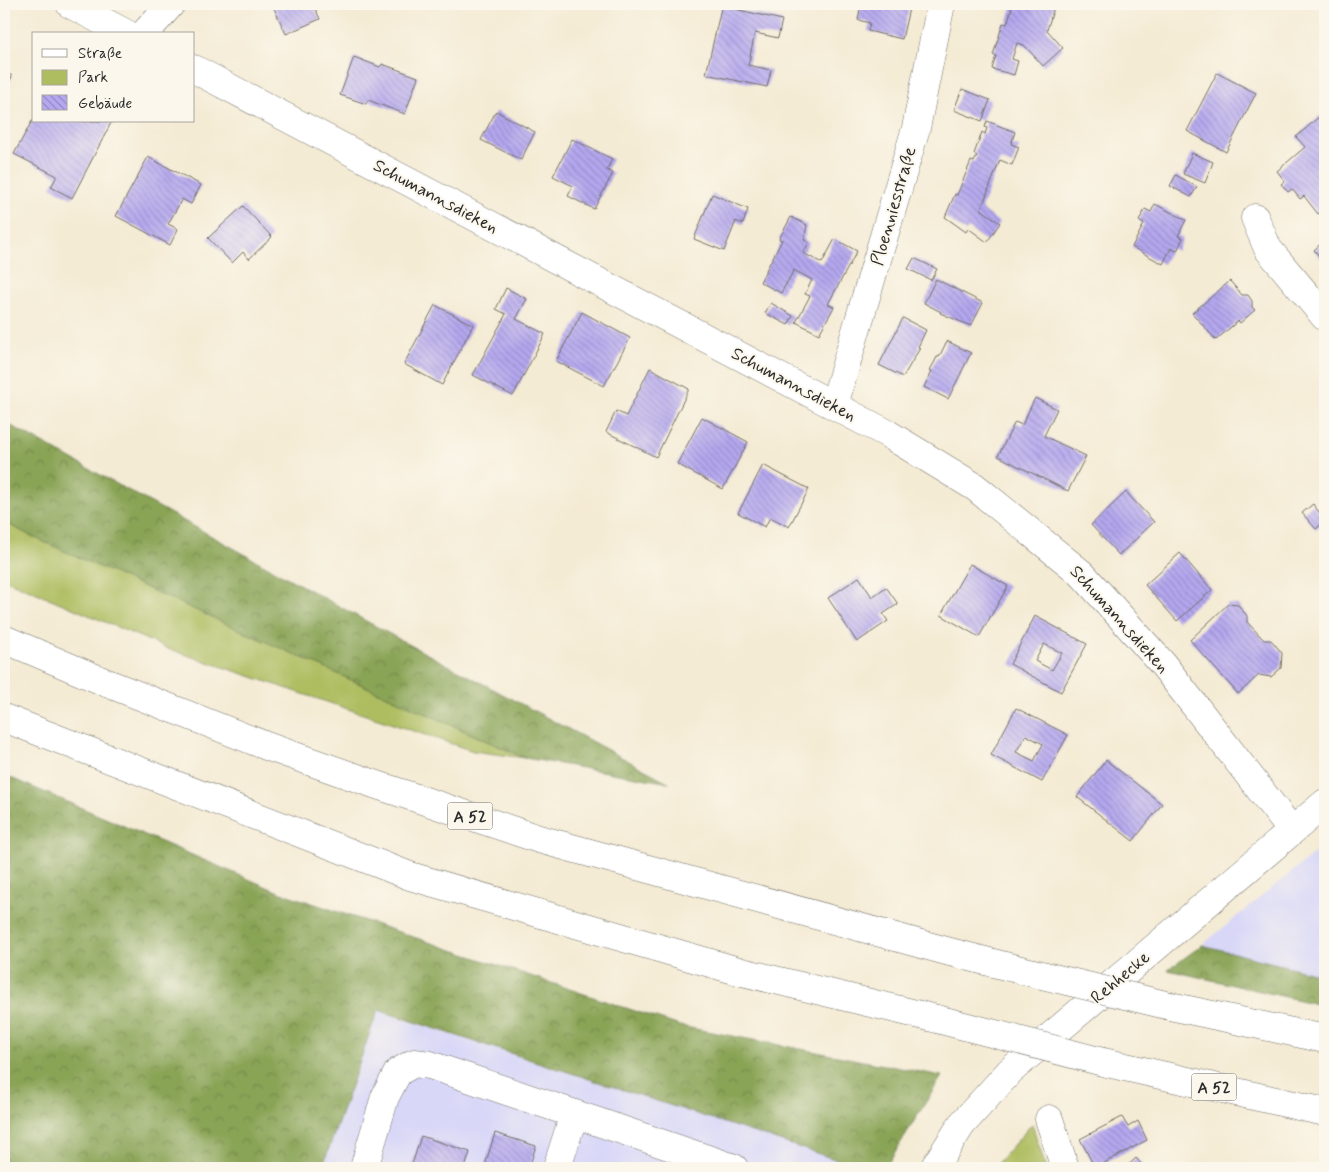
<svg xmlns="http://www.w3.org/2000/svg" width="1329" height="1172" font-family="Mynerve,sans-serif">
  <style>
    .built { fill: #d8d7f8 }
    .green { fill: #aebd60; stroke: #6c7446 }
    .forest { fill: url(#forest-crowns); stroke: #5a6840 }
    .building { fill: url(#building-back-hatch); fill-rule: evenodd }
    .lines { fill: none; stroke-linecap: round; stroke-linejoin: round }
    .minor-casing { stroke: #716e66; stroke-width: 29 }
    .highway-casing { stroke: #716e66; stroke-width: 29 }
    .minor { stroke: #fff; stroke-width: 28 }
    .highway { stroke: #fff; stroke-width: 28 }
    .highway-bridge-casing { stroke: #716e66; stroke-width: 29; stroke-linecap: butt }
    .highway-bridge { stroke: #fff; stroke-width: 28 }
    .labels { text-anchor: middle; stroke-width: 4; stroke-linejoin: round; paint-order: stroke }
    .shield { fill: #fbf7ec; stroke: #696865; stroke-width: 1 }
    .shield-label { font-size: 16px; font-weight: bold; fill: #2b2b2b }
    .street-label { font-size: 18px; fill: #2b2b2b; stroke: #fbf7ec }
  </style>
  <defs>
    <pattern id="forest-crowns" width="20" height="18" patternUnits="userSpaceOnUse" patternTransform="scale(1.25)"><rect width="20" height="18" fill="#8aa456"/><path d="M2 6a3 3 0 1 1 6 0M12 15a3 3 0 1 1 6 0" fill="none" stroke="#718647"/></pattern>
    <pattern id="building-back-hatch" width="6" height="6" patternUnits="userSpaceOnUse" patternTransform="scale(1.25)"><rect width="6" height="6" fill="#b5a8f0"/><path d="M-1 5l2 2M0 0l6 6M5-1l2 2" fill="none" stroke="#9389c3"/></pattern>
  </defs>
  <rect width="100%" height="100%" fill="#fbf7ec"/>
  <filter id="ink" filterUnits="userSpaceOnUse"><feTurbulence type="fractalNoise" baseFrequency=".02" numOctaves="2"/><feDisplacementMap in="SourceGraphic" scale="10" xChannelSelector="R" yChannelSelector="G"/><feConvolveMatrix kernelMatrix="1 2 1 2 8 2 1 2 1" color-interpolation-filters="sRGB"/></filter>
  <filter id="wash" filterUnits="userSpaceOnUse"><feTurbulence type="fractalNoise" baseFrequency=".0096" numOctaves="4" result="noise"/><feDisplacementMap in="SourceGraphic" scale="20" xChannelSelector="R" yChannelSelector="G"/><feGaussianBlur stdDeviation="1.12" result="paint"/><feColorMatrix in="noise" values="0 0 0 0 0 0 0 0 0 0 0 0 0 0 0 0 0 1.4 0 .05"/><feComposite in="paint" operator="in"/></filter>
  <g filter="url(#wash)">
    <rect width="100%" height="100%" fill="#f4ebd4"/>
    <path class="built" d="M1325,845V976L1202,945Z
      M378,1010L393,1016L862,1168H322Z"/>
    <path class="green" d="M4,522L34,537L525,758L473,751L166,648L4,579Z
      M1032,1124L1046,1168H993Z"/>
    <path class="forest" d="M4,422L397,638L670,783L525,758L33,537L4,522Z
      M4,775L279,892L680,1026L942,1076L885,1168H862L378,1010L322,1168H5Z
      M1202,945L1325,976V1006L1168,970Z"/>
    <g id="blocks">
      <path class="building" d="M272,4H313L320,19L286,34Z
        M722,4H736L735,9L782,20L778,38L755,33L748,65L771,70L767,87L706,74Z
        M861,4H910L902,39L868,31L870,23L858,20Z
        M1013,4H1055L1047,30L1063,48L1043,66L1024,45L1017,43L1012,59L1018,61L1014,75L992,69L996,56L993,55L1003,23L1007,24Z
        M354,57L380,67L382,64L418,77L405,114L368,100L366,104L340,95Z
        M4,71L12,76L4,92Z
        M1217,73L1256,93L1226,152L1187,131Z
        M962,89L990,100L982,121L954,110Z
        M496,111L535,132L521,160L481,140Z
        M1321,115L1325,120V160L1322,163L1325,166V177L1321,181L1325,186V208L1318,214L1304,196L1300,199L1292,189L1288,192L1281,184L1285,181L1277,171L1305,147L1296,137Z
        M32,121H112L72,198L51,187L57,176L14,154Z
        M987,121L1015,132L1011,144L1019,147L1012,165L1000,160L981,209L1000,223L987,242L968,228L966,232L945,217L955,194L957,195L971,161L974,162L977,156L974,154L982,132L985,134L987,128L985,127Z
        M572,139L612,159L607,170L613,173L594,209L568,196L573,186L553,176Z
        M1192,153L1213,162L1205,183L1183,174Z
        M148,157L201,185L191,204L182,199L168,224L178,229L170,245L116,216Z
        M1176,175L1197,187L1191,197L1170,186Z
        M712,194L748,209L743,224L736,221L724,251L694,239Z
        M1155,204L1186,220L1178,236L1183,238L1177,251L1171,248L1163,264L1132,247L1144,224L1139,221L1145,209L1151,212Z
        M243,206L272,237L249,259L243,252L232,263L208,238Z
        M791,217L807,225L804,240L809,243L803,253L822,263L835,239L857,251L828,304L834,307L819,334L796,322L810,296L805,294L812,280L794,270L781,293L760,282L782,240L779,239Z
        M1325,240V263L1314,250Z
        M914,258L937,269L931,280L908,269Z
        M936,279L983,303L971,326L940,313L941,312L924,303Z
        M1230,281L1242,295H1248L1252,301V307L1255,310L1240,323L1238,321L1216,340L1192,313Z
        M506,288L527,299L516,319L545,334L513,396L473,375L506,314L496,309Z
        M771,303L793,316L788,325L765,313Z
        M435,305L473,325L442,385L404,364Z
        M582,312L630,338L604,386L556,361Z
        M903,318L926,330L918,347L920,348L903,377L879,365Z
        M947,341L971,353L948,399L924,387L932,371L930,370L934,363L937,357H939Z
        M650,368L689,389L656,457L606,432L616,411L626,416Z
        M1035,398L1057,409L1044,436L1086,456L1068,491L998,456L1015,422L1022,425Z
        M702,417L748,442L723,489L677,464Z
        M763,465L809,489L789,527L770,517L765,527L738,513Z
        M1126,492L1154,522L1119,555L1091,525Z
        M1313,504L1322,516L1325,513V521L1316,529L1302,513Z
        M1180,553L1212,590L1177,621L1145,585Z
        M970,564L1008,586L979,637L941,615Z
        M859,577L872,597L886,587L898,604L883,614L888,621L857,642L828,598Z
        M1228,604L1238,605L1247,616V622L1264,640H1271L1282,653L1281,668L1271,677L1259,675L1238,694L1190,640Z
        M1035,616L1087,644L1061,692L1010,664ZM1044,644L1062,653L1052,670L1035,661Z
        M1016,708L1068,735L1042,782L991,755ZM1026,735L1043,744L1034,761L1016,752Z
        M1106,760L1162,804L1133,841L1077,797Z
        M1122,1117L1128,1127L1138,1121L1147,1140L1095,1168L1080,1139Z
        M495,1133L536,1146L529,1168H484Z
        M421,1136L470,1152L465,1168H411Z
        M1136,1158L1145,1168H1125Z"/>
    </g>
  </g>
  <g filter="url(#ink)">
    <use href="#blocks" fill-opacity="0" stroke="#716e66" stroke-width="1"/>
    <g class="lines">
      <g class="minor-casing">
        <path id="minor" d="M70,4L127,34
          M144,34L171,4
          M194,69L888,434L975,487L1082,574L1161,662L1292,831
          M1255,218L1268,249L1325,317
          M834,405L916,128L941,4
          M1049,1119L1065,1168
          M364,1168L385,1097L398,1072L414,1063L430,1065L734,1168
          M557,1168L574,1114
          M934,1168L962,1124L1010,1071L1325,803"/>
      </g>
      <g class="highway-casing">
        <path id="highway" d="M4,639L107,683L269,747L380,786L539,839L950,952L1013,968
          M4,718L410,876L738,971L937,1019
          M1170,1006L1325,1039
          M1103,1062L1325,1112"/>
      </g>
      <use href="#minor" class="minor"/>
      <use href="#highway" class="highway"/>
      <g class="highway-bridge-casing">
        <path id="highway-bridge" d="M1013,968L1170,1006
          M937,1019L1103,1062"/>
      </g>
      <use href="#highway-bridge" class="highway-bridge"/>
    </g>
  </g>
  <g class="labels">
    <g class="shield">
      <rect x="447.5" y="802.5" width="45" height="27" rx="4"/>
      <rect x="1191.5" y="1073.5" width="45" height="27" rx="4"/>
    </g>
    <g class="shield-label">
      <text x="470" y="822">A 52</text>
      <text x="1214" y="1093">A 52</text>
    </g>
    <g class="street-label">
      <text transform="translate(436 196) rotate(28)" y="6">Schumannsdieken</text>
      <text transform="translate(893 206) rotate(-74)" y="6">Ploenniesstraße</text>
      <text transform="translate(794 384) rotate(28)" y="6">Schumannsdieken</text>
      <text transform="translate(1120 619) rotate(48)" y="6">Schumannsdieken</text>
      <text transform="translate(1120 977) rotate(-40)" y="6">Rehhecke</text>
    </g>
  </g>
  <rect width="1329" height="1172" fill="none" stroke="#fbf7ec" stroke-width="20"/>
  <rect x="32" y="32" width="162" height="90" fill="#fbf7ec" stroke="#a8a59f"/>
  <rect x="42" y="49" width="25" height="8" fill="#ffffff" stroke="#a8a59f"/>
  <text x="78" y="58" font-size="15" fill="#2b2b2b">Straße</text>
  <rect x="42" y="70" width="25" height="15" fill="#aebd60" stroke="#a8a59f"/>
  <text x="78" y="82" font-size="15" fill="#2b2b2b">Park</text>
  <rect x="42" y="95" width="25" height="15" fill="url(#building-back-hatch)" stroke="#a8a59f"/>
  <text x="78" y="108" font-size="15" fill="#2b2b2b">Gebäude</text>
</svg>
